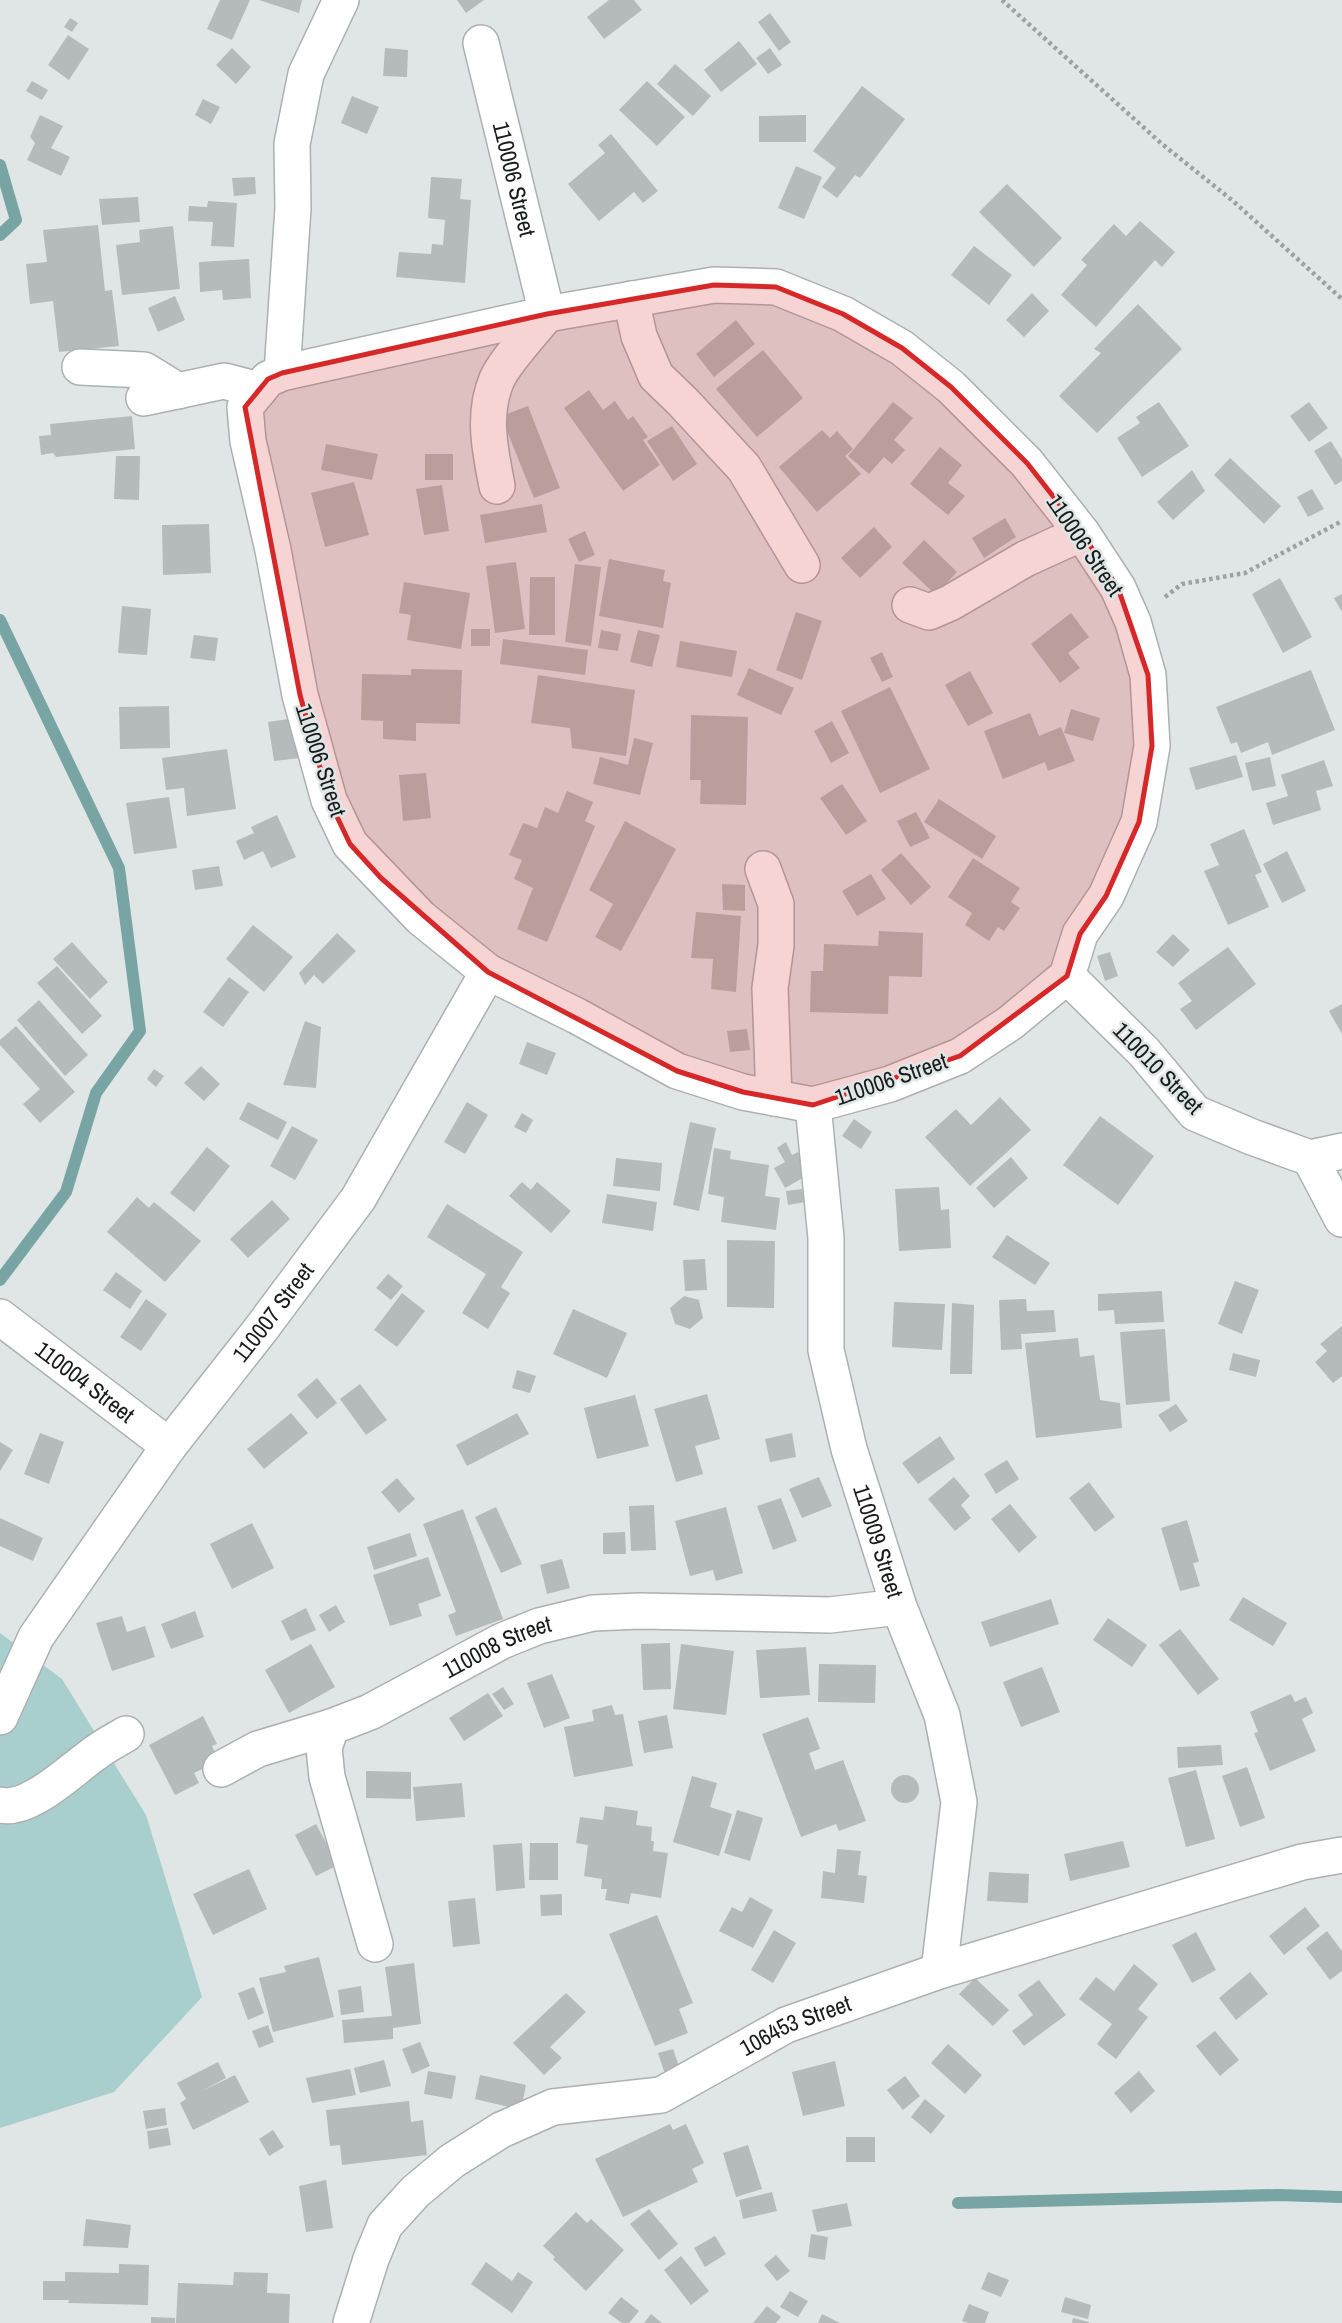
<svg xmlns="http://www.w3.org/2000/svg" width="1342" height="2323" font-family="'Archivo Narrow',sans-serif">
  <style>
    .green { fill: #a8cfce }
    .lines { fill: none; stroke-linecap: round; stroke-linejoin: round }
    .stream { stroke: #78a5a4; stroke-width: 12 }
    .building { fill: #b5bbba }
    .minor-casing { stroke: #abb1b1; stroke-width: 38 }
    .path { stroke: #9ca1a1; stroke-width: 4.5; stroke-dasharray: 3.5 3.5; stroke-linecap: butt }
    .minor { stroke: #fff; stroke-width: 35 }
    .marked { fill: #d62828; fill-opacity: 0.2; stroke: #d62828; stroke-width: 5; stroke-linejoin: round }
    .labels { text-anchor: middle; stroke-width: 5; stroke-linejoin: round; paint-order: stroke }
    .street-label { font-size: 23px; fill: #191b1b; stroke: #e0e6e6 }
  </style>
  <rect width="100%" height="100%" fill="#e0e6e6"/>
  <path class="green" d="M0,1633L62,1679L146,1815L202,1997L114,2092L0,2128Z"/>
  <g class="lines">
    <path class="stream" d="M0,165L16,220L0,235
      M0,620L119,868L140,1031L96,1093L66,1192L0,1280
      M958,2203L1277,2195L1342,2197"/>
  </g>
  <path class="building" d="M220,0H250L232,40L207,29Z
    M259,0H302L299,13Z
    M457,0H484L466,13Z
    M609,0H634L642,10L604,39L587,17Z
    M770,13L791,42L779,51L758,22Z
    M70,18L78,23L72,32L64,27Z
    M68,35L89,49L69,80L48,65Z
    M739,41L757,64L721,92L704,70Z
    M232,48L251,67L236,84L216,65Z
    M385,48L408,50L407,77L383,76Z
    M770,48L782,65L768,74L756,58Z
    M675,64L711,96L693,116L657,84Z
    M32,81L48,90L42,100L26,91Z
    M647,81L685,117L657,146L619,110Z
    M862,86L905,119L860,178L855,175L837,198L822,187L836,168L813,151Z
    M352,96L379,107L367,134L341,123Z
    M203,99L220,107L211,124L195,115Z
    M40,115L63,126L51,148L70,157L61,176L27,160L35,143L30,137Z
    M806,115V142H759V116Z
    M611,134L658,191L643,203L634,192L599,221L568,184L605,153L598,145Z
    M796,166L822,177L804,219L778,208Z
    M255,177L256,194L234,196L232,178Z
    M431,177L462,179L460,199L471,200L465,283L396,277L399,252L431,254L432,244L443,245L445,220L428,218Z
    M1007,184L1062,238L1034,267L979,212Z
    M138,197L140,222L102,225L99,199Z
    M208,201L237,203L234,247L211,246L213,222L188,221L189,206L207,207Z
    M1140,221L1175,252L1162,267L1155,260L1096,327L1061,295L1087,265L1081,260L1114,224L1126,236Z
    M98,225L105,291L112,290L119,346L59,352L53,301L30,304L26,264L47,262L43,230Z
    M173,226L180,289L122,295L116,245L140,242L139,230Z
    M974,246L1012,275L989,305L951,275Z
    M249,259L251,298L223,300L222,290L200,292L199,262Z
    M1032,293L1049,311L1024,337L1006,320Z
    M175,296L185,320L158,332L148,308Z
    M1138,304L1182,349L1097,433L1059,396L1101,353L1094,349Z
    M736,320L755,344L714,377L696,354Z
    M763,350L803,398L757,437L716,389Z
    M589,390L603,410L615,401L628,420L633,416L648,437L643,440L660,465L623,491L564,408Z
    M893,402L913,418L894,440L905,450L892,464L884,457L869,474L848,456Z
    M1159,402L1189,446L1142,477L1117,438L1140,423L1136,417Z
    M1309,402L1328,428L1309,442L1290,416Z
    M528,406L560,488L534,498L501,416Z
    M132,416L135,449L56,457L53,453L41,455L39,436L51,435L50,424Z
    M672,426L697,464L673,481L647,441Z
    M822,430L830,438L837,431L853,449L845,456L861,474L817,512L779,467Z
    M1331,441L1342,459V481L1335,485L1314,451Z
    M326,444L378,454L372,480L321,470Z
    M940,447L962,465L948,483L965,496L948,515L910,484Z
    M425,454H453V480H425Z
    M116,456H140L139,500L114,499Z
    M1230,458L1281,506L1264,524L1214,475Z
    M1192,470L1205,491L1173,520L1157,502Z
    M354,482L369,535L325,547L311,493Z
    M442,485L449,531L424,535L416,489Z
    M1312,489L1324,509L1308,517L1297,497Z
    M542,504L547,532L485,543L480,515Z
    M1005,518L1016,537L984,558L972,538Z
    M209,524L211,573L163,575L162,525Z
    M874,527L892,547L860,578L841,558Z
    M585,531L595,555L579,562L568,539Z
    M924,540L957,572L936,595L902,563Z
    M609,559L665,570L663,581L671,583L663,628L599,616Z
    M516,562L525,629L495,633L486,566Z
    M575,564L601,567L591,646L565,642Z
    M530,577H555V635H529Z
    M1280,578L1312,637L1283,653L1252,594Z
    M404,582L470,593L461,649L407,640L411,615L399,613Z
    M1342,594V612L1334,598Z
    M122,606L151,609L147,655L118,653Z
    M796,612L822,621L802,680L776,670Z
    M1071,613L1089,637L1068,653L1080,668L1060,683L1031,644Z
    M471,629H490V646H471Z
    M601,630L621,634L618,651L598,648Z
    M638,630L660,635L652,667L630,662Z
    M194,635L218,638L215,661L190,658Z
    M503,639L588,650L585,675L500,664Z
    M680,641L737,651L732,677L676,667Z
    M882,652L893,677L882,682L870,658Z
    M749,668L794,688L781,715L737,695Z
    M411,669L462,670L460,724L416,723V741L383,739V721L361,720L362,674L411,675Z
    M1311,670L1335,730L1272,755L1268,742L1241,753L1237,742L1231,744L1216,707Z
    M970,671L993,713L968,726L945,685Z
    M538,675L635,690L626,756L572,748L570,728L531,723Z
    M890,687L930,769L880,793L841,711Z
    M169,706L170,748L120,749L119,707Z
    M1071,709L1100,718L1093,741L1064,733Z
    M1030,713L1039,736L1061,727L1075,761L1048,771L1045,762L1003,779L984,731Z
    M691,715L748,717L746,805L700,804L701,780H690Z
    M295,718L300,758L274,761L268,722Z
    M832,721L849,753L831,763L814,731Z
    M634,738L653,743L640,795L593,784L600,757L628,765Z
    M227,749L236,809L187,816L184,788L166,790L162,758Z
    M1236,755L1243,777L1196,790L1189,768Z
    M1270,757L1276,786L1252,791L1245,763Z
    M1324,760L1333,786L1316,791L1321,810L1273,825L1266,803L1288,796L1281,775Z
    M426,773L431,818L403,821L399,775Z
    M842,784L867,821L846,835L820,798Z
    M567,791L593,802L585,821L595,826L547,942L517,929L533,888L514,879L522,860L509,855L523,823L537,828L545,807L558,813Z
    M169,797L177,848L134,854L126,803Z
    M939,799L996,836L982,859L924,822Z
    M916,812L930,838L910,847L897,821Z
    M277,815L296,857L271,868L263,851L244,860L236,841L254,833L251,827Z
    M625,821L676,849L621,951L595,937L613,904L589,890Z
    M1244,829L1262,872L1255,875L1269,907L1228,925L1204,871L1219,865L1210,844Z
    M1287,851L1306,891L1282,903L1263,864Z
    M901,853L931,887L911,905L881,870Z
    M973,858L1020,888L1011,902L1020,908L1004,931L998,927L989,941L965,925L972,913L948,897Z
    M219,866L223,886L195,890L192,870Z
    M871,874L886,899L857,916L842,891Z
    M722,884L745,885V911L723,910Z
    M696,912L741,916L736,992L711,989L713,959L691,958Z
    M253,925L293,957L264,992L226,959Z
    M879,931L923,933L922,977L889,976L888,1014L810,1012L811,971H823L824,944L878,946Z
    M337,933L356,951L323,984L314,975L305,985L299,973Z
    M1173,934L1190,950L1173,967L1156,952Z
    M72,942L108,982L90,999L53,959Z
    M1228,947L1256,984L1196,1030L1180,1009L1192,1001L1178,983Z
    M1110,952L1118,976L1105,981L1097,956Z
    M57,966L102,1016L82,1034L37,983Z
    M229,977L249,992L223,1027L203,1012Z
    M39,1000L88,1055L65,1076L17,1020Z
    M1342,1004V1034L1329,1011Z
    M305,1021L321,1027L316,1088L283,1085Z
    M16,1026L75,1092L40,1123L23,1104L40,1089L0,1045V1040Z
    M747,1029L750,1050L730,1052L727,1031Z
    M527,1042L556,1053L547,1075L519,1064Z
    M201,1066L220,1084L204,1101L184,1083Z
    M154,1069L164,1076L156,1087L147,1079Z
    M1000,1097L1031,1130L970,1186L925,1137L956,1109L971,1125Z
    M248,1102L287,1122L278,1140L239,1119Z
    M467,1102L488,1115L465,1154L444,1142Z
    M522,1113L533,1120L526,1133L514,1127Z
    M1100,1116L1154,1156L1118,1205L1063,1165Z
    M854,1119L872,1132L861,1149L842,1136Z
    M690,1122L716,1128L699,1211L673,1205Z
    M292,1126L318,1140L295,1180L270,1166Z
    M786,1142L792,1155L798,1152L810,1174L785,1188L774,1168L785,1162L777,1148Z
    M207,1147L230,1166L194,1212L170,1193Z
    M714,1148L731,1151L730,1159L769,1165L765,1196L780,1198L776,1230L721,1222L724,1197L708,1194Z
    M1011,1157L1028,1178L994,1208L976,1188Z
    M616,1158L662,1163L660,1191L613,1186Z
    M522,1182L531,1190L537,1182L571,1211L551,1233L509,1196Z
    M939,1187L941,1210L949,1209L951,1248L899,1251L895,1189Z
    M802,1189L805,1202L788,1205L786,1191Z
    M607,1194L657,1202L653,1231L602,1223Z
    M137,1197L149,1208L154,1202L201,1241L165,1282L107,1232Z
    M272,1200L290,1219L248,1258L230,1239Z
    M447,1204L523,1252L501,1287L510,1293L488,1329L462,1313L486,1274L427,1237Z
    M1007,1235L1050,1263L1035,1285L992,1257Z
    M727,1240L775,1241L774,1308L727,1307Z
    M705,1259L707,1290L685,1291L683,1260Z
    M116,1272L142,1291L130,1309L103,1290Z
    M388,1274L403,1286L391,1300L376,1288Z
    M1235,1281L1259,1290L1242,1334L1218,1324Z
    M1162,1291L1164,1322L1115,1324L1114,1310L1098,1311V1294Z
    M402,1293L425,1311L397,1347L374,1330Z
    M684,1296L699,1300L703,1318L690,1329L675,1324L670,1308Z
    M146,1299L167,1314L141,1351L120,1337Z
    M1026,1299L1027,1311L1054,1310L1056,1332L1021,1334L1022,1349L1001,1350L999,1300Z
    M894,1302L945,1304L942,1350L892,1347Z
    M952,1303L974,1305L972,1374H950Z
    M573,1309L627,1333L607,1378L553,1354Z
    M1342,1326V1376L1333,1383L1315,1362L1327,1351L1320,1344Z
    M1165,1329L1170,1401L1126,1405L1120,1332Z
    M1078,1338L1080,1357L1094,1355L1100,1400L1120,1403L1122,1428L1036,1438L1025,1343Z
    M1233,1353L1260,1360L1256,1377L1229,1370Z
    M517,1370L536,1376L530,1393L512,1388Z
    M317,1378L337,1403L317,1419L297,1395Z
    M360,1384L387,1420L366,1435L340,1399Z
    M707,1394L720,1439L695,1446L703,1474L676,1482L654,1409Z
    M635,1395L649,1446L597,1459L584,1408Z
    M1176,1404L1188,1421L1170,1432L1158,1415Z
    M291,1413L308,1433L264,1469L247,1449Z
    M517,1413L529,1434L467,1466L456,1445Z
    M40,1433L64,1442L49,1484L24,1474Z
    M792,1433L796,1457L770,1462L765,1439Z
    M940,1436L955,1459L918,1484L902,1463Z
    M0,1442L13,1450L0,1471Z
    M1007,1460L1019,1479L996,1494L984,1474Z
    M819,1477L832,1506L802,1518L789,1489Z
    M954,1477L970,1496L961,1505L971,1518L955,1531L928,1499Z
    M397,1478L415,1499L399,1513L381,1492Z
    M1089,1482L1115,1517L1095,1532L1069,1498Z
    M781,1498L797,1541L773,1550L757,1506Z
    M1010,1504L1037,1537L1019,1553L991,1519Z
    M654,1505L656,1550L631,1551L629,1506Z
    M496,1507L522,1564L501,1573L475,1517Z
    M726,1507L743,1573L716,1581L713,1570L690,1576L675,1521Z
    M463,1509L503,1619L456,1636L448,1615L456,1612L423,1524Z
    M0,1518L43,1538L33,1561L0,1546Z
    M1187,1520L1199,1562L1193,1563L1200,1586L1180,1591L1161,1528Z
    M252,1523L274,1568L232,1589L210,1544Z
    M625,1532L626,1554H603V1533Z
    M410,1533L417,1556L374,1570L367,1547Z
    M428,1557L441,1596L418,1604L422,1616L390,1626L373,1575Z
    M562,1559L570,1588L547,1594L540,1565Z
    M1243,1597L1287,1623L1273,1646L1229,1620Z
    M1051,1599L1059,1624L990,1647L981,1622Z
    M336,1605L345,1622L329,1632L319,1615Z
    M306,1608L316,1630L291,1641L281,1621Z
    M195,1611L204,1637L171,1649L161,1624Z
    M122,1616L127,1632L145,1626L155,1657L112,1671L96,1623Z
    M1108,1618L1147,1645L1132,1667L1093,1640Z
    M1180,1629L1219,1679L1198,1695L1159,1645Z
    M670,1643L671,1689L643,1690L641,1644Z
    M311,1644L335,1687L289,1713L265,1670Z
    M681,1644L734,1651L726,1715L673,1709Z
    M806,1647L810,1695L760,1698L756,1650Z
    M819,1664L876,1665L875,1703L818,1702Z
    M1042,1667L1060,1712L1021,1727L1003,1682Z
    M552,1674L570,1718L544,1728L527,1683Z
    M503,1687L514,1704L504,1710L492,1694Z
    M488,1693L503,1716L464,1741L449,1718Z
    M1291,1694L1295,1702L1306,1697L1313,1713L1302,1719L1316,1751L1270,1771L1254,1733L1258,1732L1250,1712Z
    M612,1705L615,1715L623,1714L633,1766L574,1777L564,1727L594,1721L592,1710Z
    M667,1715L673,1748L644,1753L638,1721Z
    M203,1716L217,1744L212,1746L219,1761L194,1773L199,1783L175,1795L149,1745Z
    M808,1717L820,1749L809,1753L815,1770L843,1760L866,1821L839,1831L836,1824L801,1837L762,1734Z
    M1221,1745L1223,1765L1178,1768L1177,1747Z
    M1247,1767L1265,1818L1240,1827L1222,1776Z
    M1196,1770L1215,1839L1186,1847L1168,1778Z
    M366,1771L411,1772V1799L366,1798Z
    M891 1789a14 14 0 1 1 28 0a14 14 0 1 1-28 0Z
    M692,1776L717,1783L710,1807L732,1814L719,1856L673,1842Z
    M462,1783L465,1817L416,1821L413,1787Z
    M605,1806L638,1811L636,1825L652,1827L651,1841H654L653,1851L668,1853L661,1898L631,1893L629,1904L605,1900L607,1889H601L602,1879L584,1876L588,1845L576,1843L580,1817L603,1820Z
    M737,1810L763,1818L750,1861L724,1853Z
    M316,1824L338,1865L316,1876L295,1835Z
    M1123,1841L1130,1867L1070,1881L1064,1854Z
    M522,1843L525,1888L496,1891L493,1845Z
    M530,1843H558V1880H529Z
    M837,1849L861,1851L858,1875L867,1876L864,1903L821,1898L823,1871L835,1873Z
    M249,1869L267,1909L213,1935L193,1894Z
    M989,1872L1029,1874L1028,1903L987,1901Z
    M562,1894V1915L541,1916L540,1895Z
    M750,1897L773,1910L753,1948L719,1931L732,1907L742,1912Z
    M475,1898L480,1944L453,1947L448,1901Z
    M1305,1907L1320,1926L1284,1955L1269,1936Z
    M657,1915L693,2003L679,2009L688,2033L655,2046L609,1934Z
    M774,1930L796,1943L773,1983L751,1970Z
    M1327,1931L1342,1951V1971L1330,1980L1306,1948Z
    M1196,1932L1216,1970L1192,1983L1172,1945Z
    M319,1957L334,2017L273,2032L259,1978L286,1972L284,1966Z
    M414,1963L421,2024L393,2028V2039L344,2043L342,2020L392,2016L385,1967Z
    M1134,1964L1158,1984L1138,2009L1148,2017L1116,2059L1097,2044L1112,2024L1079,1999L1096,1977L1114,1991Z
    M1250,1972L1268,1994L1236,2020L1219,1998Z
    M975,1978L1009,2010L993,2026L959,1994Z
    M1039,1980L1066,2015L1024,2046L1012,2031L1033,2015L1018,1995Z
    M361,1986L364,2012L341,2015L338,1990Z
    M254,1987L264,2013L248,2020L238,1993Z
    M566,1993L586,2012L550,2047L562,2058L544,2075L513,2043Z
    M268,2025L274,2042L259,2048L252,2031Z
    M1215,2031L1239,2060L1220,2076L1196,2046Z
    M420,2042L430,2066L412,2074L402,2049Z
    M948,2044L982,2075L965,2094L931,2063Z
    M673,2049L681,2072L666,2077L658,2053Z
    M384,2060L391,2086L360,2093L354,2068Z
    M835,2061L845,2106L803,2116L792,2072Z
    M218,2062L226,2078L202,2091L235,2075L249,2102L193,2130L180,2103L186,2099L177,2083Z
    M350,2069L356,2095L312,2103L306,2078Z
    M428,2071L456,2076L452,2099L424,2094Z
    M1139,2071L1155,2091L1131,2113L1114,2093Z
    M480,2075L526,2085L521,2110L475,2099Z
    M905,2076L920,2096L903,2110L887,2090Z
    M925,2099L945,2116L931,2134L911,2117Z
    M409,2101L411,2122L423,2120L427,2155L342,2165L340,2145L330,2146L326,2110Z
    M165,2108L167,2125L146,2129L143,2111Z
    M670,2124L673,2130L686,2124L704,2163L692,2169L698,2182L623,2217L595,2159Z
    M168,2128L171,2145L149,2149L147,2131Z
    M273,2130L284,2147L269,2156L259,2139Z
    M846,2137H875V2162H846Z
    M748,2145L762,2189L736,2197L723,2153Z
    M326,2180L333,2228L306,2232L299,2186Z
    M772,2192L777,2211L743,2219L739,2200Z
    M847,2203L852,2226L817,2232L812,2210Z
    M649,2209L678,2244L659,2260L630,2224Z
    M576,2212L587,2223L591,2219L624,2250L586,2291L553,2259L555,2257L543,2246Z
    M86,2219L131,2225L128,2248L83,2246Z
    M811,2234L828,2237L825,2260L808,2257Z
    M715,2236L726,2254L705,2267L694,2248Z
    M776,2255L790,2271L777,2281L764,2265Z
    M681,2256L709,2291L691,2305L664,2270Z
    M486,2262L512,2281L518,2272L533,2282L512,2313L471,2284Z
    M119,2264L149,2265L148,2305L68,2303L69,2300H43V2281H65V2272L119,2273Z
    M234,2272L268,2273L267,2293L290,2294L289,2323H176L178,2283L233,2285Z
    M988,2272L1009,2280L1001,2297L981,2289Z
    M790,2291L808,2301L798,2317L780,2307Z
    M621,2297L639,2311L629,2323H622L608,2313Z
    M1065,2297L1091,2305L1088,2319L1061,2312Z
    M969,2304L989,2312L985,2323H968L962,2321Z
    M767,2306L781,2317L776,2323H753Z
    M651,2314L662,2323H644Z
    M822,2314L840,2323H818Z
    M151,2317L175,2318V2323H151Z
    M1073,2318L1089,2322V2323H1072Z"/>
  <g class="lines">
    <g class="minor-casing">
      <g id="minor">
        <path id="s1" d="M481,43L547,314C534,330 505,361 497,379C482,414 490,450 497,486"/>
        <path d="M714,285L776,287L843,314L902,348L951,387L1027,463L1082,533L1118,588L1133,622L1148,675L1152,746L1139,822L1106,896L1080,934L1067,976L1010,1023L960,1056L890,1084L813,1105L743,1092L677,1071L577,1016L488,972L421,918L350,844L329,800L300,695L273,550L248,441L245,407L268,379L282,373L547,314Z"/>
        <path d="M631,299L639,336L656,376L683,402L744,468L802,565"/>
        <path d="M80,367L144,370L178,391"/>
        <path d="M282,373L293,208L292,144L306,74L341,0"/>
        <path d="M144,398L224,381L259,390"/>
        <path d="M910,605L929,612L950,603L1025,559L1082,533"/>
        <path d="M763,869L776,904V945L770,988L774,1098"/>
        <path d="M1067,976L1144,1052L1195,1113L1252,1137L1310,1158L1342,1151"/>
        <path id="s2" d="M813,1105L826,1238V1350L849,1449L899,1607L942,1715L959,1802L939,1971"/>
        <path d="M1310,1158L1342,1219"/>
        <path id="s3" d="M0,1317L169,1446"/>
        <path id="s4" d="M0,1717L36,1637L169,1446L261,1329L358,1199L488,972"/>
        <path d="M221,1769L258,1749L331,1727"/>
        <path d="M0,1805C29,1812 71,1770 94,1754C104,1746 116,1740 126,1734"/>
        <path id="s5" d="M375,1944L327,1777L324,1748L331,1727L370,1712L502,1641L539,1626L593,1613L640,1611L830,1615L899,1607"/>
        <path id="s6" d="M351,2323L371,2259L385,2225L415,2192L452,2161L501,2130L553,2107L661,2095L786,2025L939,1971L1302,1862L1342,1855"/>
      </g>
    </g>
    <path class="path" d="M1002,0L1162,144L1233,201L1342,299
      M1165,597L1182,584L1245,573L1342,521"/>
    <use href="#minor" class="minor"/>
  </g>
  <path class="marked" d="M714,285L776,287L843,314L902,348L951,387L1027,463L1082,533L1118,588L1148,675L1152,746L1139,822L1106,896L1080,934L1067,976L960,1056L813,1105L743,1092L677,1071L488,972L381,878L350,844L329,800L300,695L245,407L268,379L282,373L547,314Z"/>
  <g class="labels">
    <g class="street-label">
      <text dy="8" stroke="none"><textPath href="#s1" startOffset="140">110006 Street</textPath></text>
      <text transform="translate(1085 545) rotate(56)" y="8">110006 Street</text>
      <text transform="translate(321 760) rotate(72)" y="8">110006 Street</text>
      <text transform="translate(1158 1068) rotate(46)" y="8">110010 Street</text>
      <text transform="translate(891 1079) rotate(-19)" y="8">110006 Street</text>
      <text dy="8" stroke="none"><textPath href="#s4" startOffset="490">110007 Street</textPath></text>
      <text dy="8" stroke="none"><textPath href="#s3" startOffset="107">110004 Street</textPath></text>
      <text dy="8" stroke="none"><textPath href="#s2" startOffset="444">110009 Street</textPath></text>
      <text dy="8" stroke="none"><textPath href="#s5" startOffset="410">110008 Street</textPath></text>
      <text dy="8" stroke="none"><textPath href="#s6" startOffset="572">106453 Street</textPath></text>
    </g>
  </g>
</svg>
